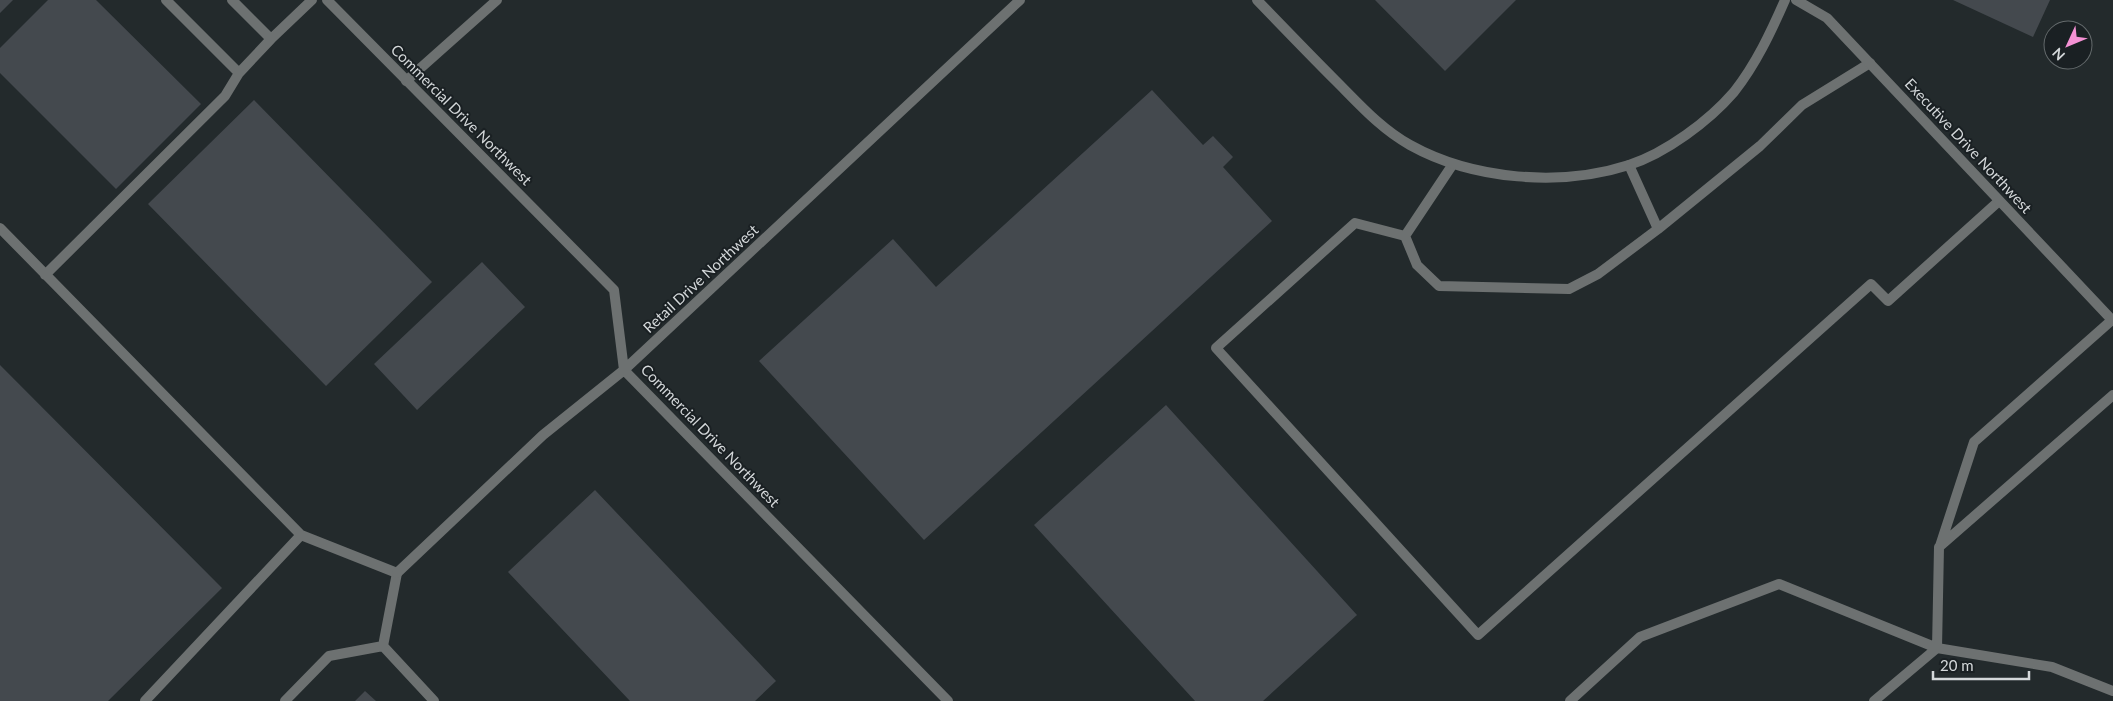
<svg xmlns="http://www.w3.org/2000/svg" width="2113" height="701" font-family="Lato,sans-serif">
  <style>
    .building { fill: #44494e }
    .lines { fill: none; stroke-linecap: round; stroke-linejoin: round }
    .lane { stroke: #6d7171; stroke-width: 10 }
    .street { stroke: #6d7171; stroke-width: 10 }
    .labels { text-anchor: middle; stroke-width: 4; stroke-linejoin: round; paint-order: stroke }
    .street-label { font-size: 15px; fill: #d4d8da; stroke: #1a2023 }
  </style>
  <rect width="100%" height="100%" fill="#232a2c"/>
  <path class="building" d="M0,0H13L0,13Z
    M48,0H96L201,104L116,189L0,73V48Z
    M1375,0H1516L1445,71Z
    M1953,0H2050L2033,37Z
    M1152,90L1203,145L1213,136L1233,157L1223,167L1272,221L924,540L759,361L893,239L936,287Z
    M254,100L432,282L326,386L148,204Z
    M482,262L525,307L417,410L374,364Z
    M0,365L222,588L108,701H0Z
    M1166,405L1357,615L1263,701H1195L1034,525Z
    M595,490L776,681L755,701H630L508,572Z
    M365,691L376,701H355Z"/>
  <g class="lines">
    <path class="lane" d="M166,0L239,73L271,39L232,0
      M271,39L312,0
      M406,81L497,0
      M1453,164L1405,236L1355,223L1216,348L1478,635L1871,284L1888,301L1999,201
      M0,228L301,535L397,573L383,646L434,701
      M1658,229L1760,146L1802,105L1870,63
      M1405,236L1417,265L1439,286L1569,289L1598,274L1658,229L1629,165
      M45,275L225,96L239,73
      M2113,395L1939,547L1937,648L2052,667L2113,691
      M1940,546L1974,442L2112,320
      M145,701L301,535
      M285,701L329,656L383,646
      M1570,701L1640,637L1779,584L1937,648L1874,701"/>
    <path class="street" d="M327,0L614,290L624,370L948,701
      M1257,0C1283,27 1309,54 1336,81C1359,104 1381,129 1410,145C1473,180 1561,187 1629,165C1666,153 1709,121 1734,92C1756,64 1771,32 1785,0
      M1796,0L1827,18L2113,321
      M397,573L543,435L624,370L1020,0"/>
  </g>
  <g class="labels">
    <g class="street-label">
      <text transform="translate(461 115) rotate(45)" y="5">Commercial Drive Northwest</text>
      <text transform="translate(1968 146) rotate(47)" y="5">Executive Drive Northwest</text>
      <text transform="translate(701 279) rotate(-43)" y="5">Retail Drive Northwest</text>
      <text transform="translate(710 436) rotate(46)" y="5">Commercial Drive Northwest</text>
    </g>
  </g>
  <g transform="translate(2068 45) rotate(226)"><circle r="24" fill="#1a2023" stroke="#646a6c"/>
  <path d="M0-4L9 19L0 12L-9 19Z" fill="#f491d4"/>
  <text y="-8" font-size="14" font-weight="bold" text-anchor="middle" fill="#d4d8da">N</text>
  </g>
  <path d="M1933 671v8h96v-8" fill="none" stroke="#d4d8da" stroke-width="2.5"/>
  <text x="1940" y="671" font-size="15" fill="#d4d8da" stroke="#1a2023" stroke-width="4" paint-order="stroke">20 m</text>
</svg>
